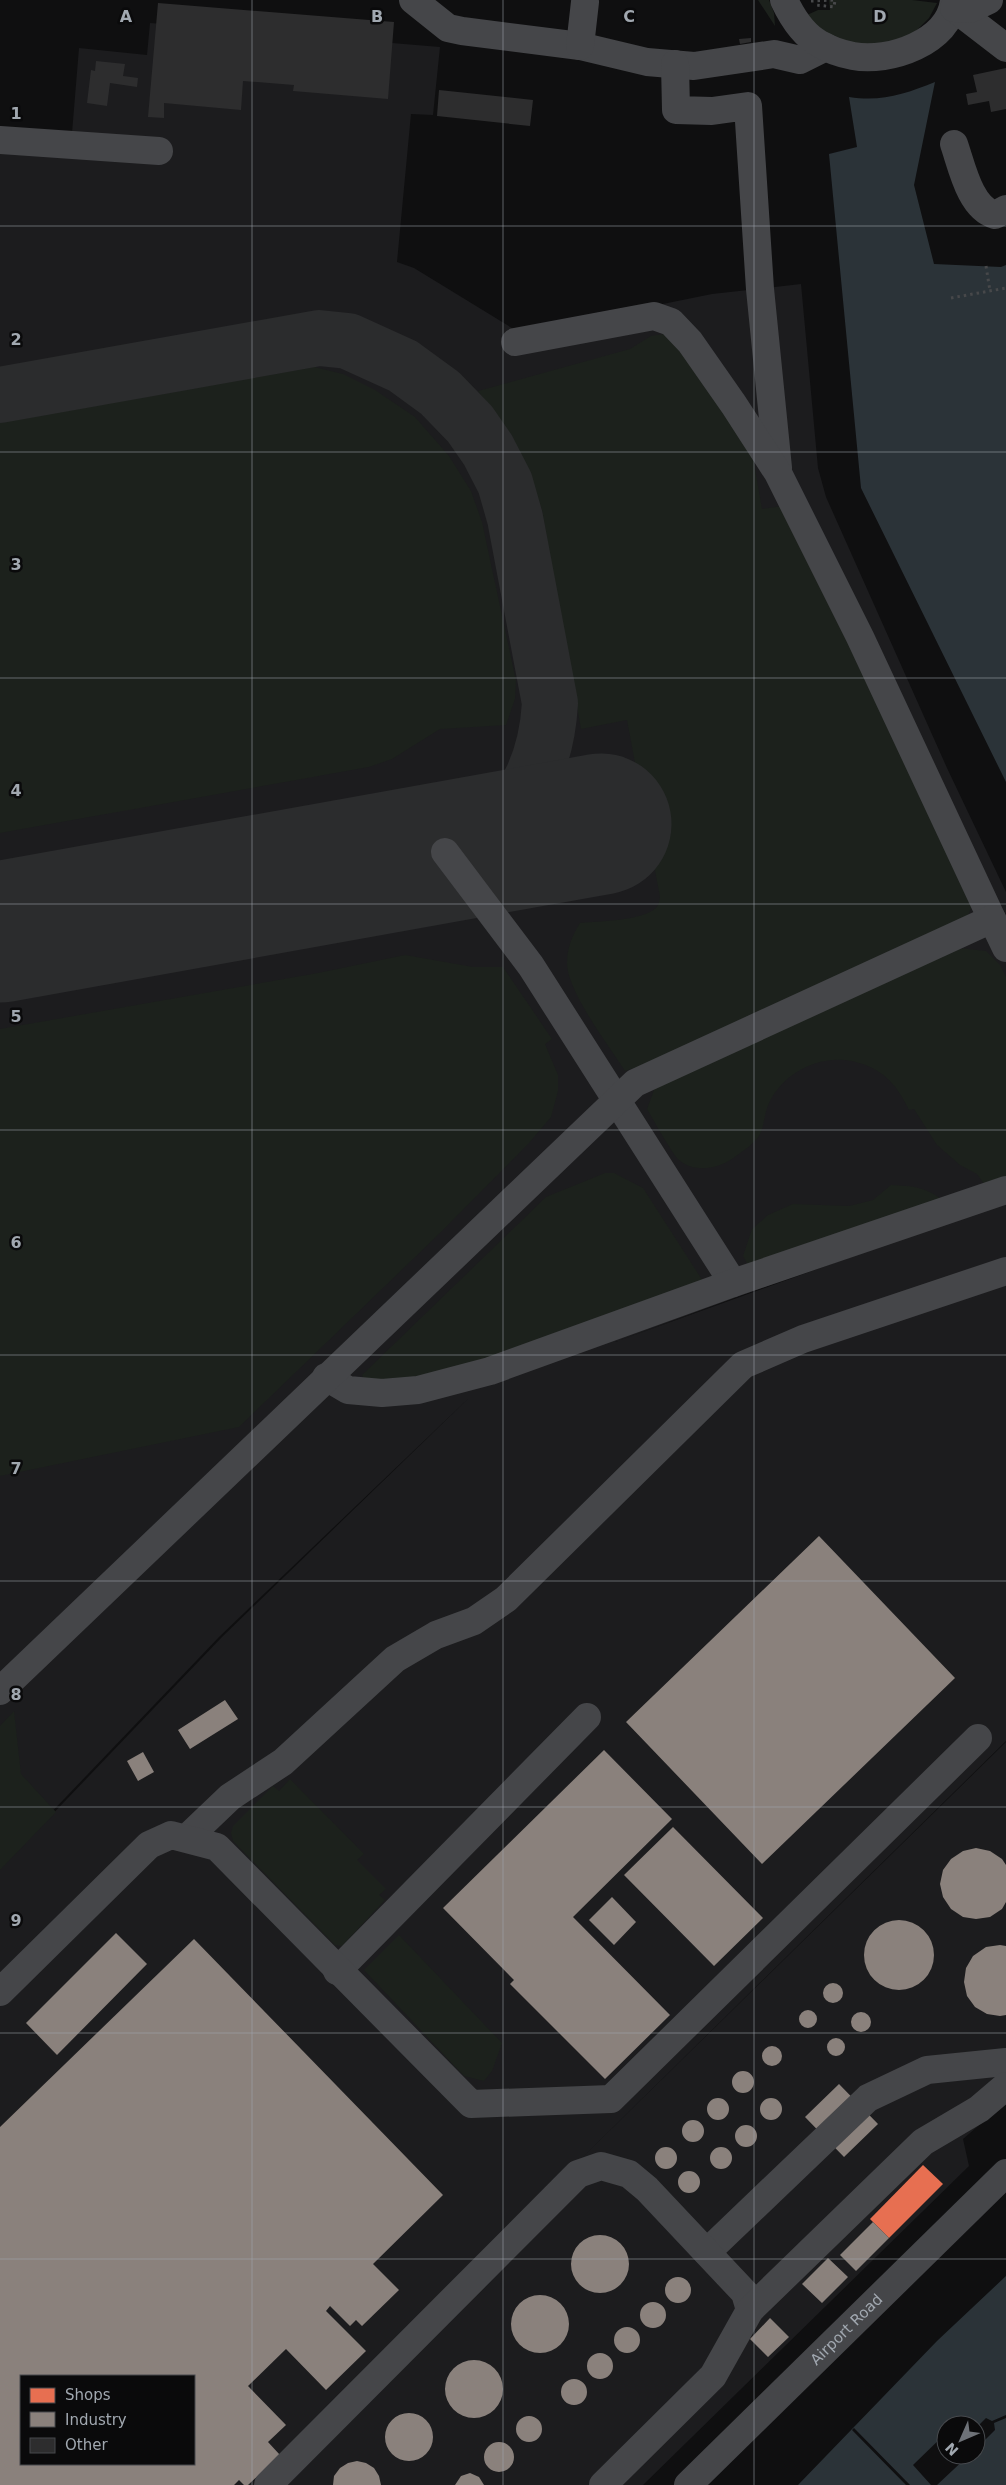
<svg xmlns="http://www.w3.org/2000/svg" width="1006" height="2485" font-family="'DejaVu Sans',sans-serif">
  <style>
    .built { fill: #1c1c1e; fill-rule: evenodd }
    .green { fill: #1c211c }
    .water { fill: #2b3338; fill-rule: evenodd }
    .pier { fill: #0f0f10 }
    .shops { fill: #e76f51 }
    .industry { fill: #8a817c; fill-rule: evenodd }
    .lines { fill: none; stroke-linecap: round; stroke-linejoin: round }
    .taxiway { stroke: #2b2c2d; stroke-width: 56 }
    .runway { stroke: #2b2c2d; stroke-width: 141 }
    .building { fill: #2d2d2e }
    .path { stroke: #47484a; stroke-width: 3; stroke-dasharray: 2.5 4; stroke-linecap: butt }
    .minor { stroke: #454649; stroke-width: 28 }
    .grid { fill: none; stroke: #a1a8b0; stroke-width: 1; stroke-opacity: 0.55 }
    .labels { text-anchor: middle; stroke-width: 5; stroke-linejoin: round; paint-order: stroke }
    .street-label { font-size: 15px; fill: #a1a8b0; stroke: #0a0a0b }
    .grid-label { font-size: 16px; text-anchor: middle; font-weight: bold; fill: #a1a8b0; stroke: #0a0a0b; stroke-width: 5; stroke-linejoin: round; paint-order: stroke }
  </style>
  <rect width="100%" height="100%" fill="#0f0f10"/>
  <path class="built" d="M150,23L440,47L433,115L411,114L397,262L414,268L520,333L712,294L801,284L818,468L826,497L947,768L1006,892V1198L615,1342L1006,1201V1741L544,2195L1006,1742V2102L963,2139L969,2166L643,2485H0V1869L222,1637L473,1394L219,1637L0,1866V128L72,133L79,48L147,55ZM21,2376H194V2464H21Z"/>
  <path class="green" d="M758,0H769L774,13L775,26Z
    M829,0H912L937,3L929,18L910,37L862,48L823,35L807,15L818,10H830Z
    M665,334L678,340L751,446L762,509L782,506L974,901L966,920L684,1052L625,1071C609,1046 567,991 567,963C567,948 572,936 580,923C599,921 642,921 656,908C659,905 659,901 660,897L627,720L581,729L542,510L529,472L512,436L478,391L630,349L651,336Z
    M314,367L343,374L375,390L415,417L449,456L471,491L482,522L516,681L515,699L506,725L440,729L392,759L369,767L0,833V423Z
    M959,948L986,951L1000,965L1006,977V1184L987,1188L977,1174L960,1165L937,1145L914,1109L909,1110C896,1083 882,1068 852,1061C817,1054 779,1075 767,1108C764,1117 764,1126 760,1134C756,1143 740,1153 732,1159C717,1169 694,1173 679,1160C672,1154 653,1119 647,1109L654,1090L662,1081Z
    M405,955L473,967H503L552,1039L545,1044L558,1075V1091L551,1117L529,1143L442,1231L239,1427L0,1476V1029L318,973Z
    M605,1173H614L643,1188L706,1286L472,1372L367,1386L362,1375L546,1197Z
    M891,1185C914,1186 924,1187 943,1200L751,1270L743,1256L752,1229L768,1215L793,1204L849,1206L873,1200Z
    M14,1711L21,1774L56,1812L0,1870V1726Z
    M290,1779L364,1854L357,1860L386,1889L379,1895L385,1900L342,1946L335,1945L233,1841L231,1833L233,1826L273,1786L279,1791Z
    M399,1935L502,2043L492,2071L484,2081L464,2076L364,1970Z"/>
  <path class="water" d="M935,82L914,185L934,264L1001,267L1006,265V782L861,488L829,154L857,147L849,97C882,102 905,94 935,82Z
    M1006,2276V2485H798L937,2341ZM946,2425H976V2455H946Z"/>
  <path class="pier" d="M1006,2415V2418L994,2423L995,2430L976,2449V2440L981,2435L976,2429L978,2426L986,2418L992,2421Z
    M854,2428L910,2485H906L852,2430Z
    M946,2433V2455H969L937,2485H931L913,2465Z"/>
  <path class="shops" d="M923,2165L943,2184L889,2238L870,2219Z"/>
  <path class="industry" d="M819,1536L955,1678L762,1864L626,1722Z
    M225,1700L238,1719L190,1749L178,1730Z
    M604,1750L672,1819L573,1917L670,2015L605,2079L510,1984L514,1980L443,1908Z
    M143,1752L154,1772L138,1781L127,1761Z
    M673,1827L763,1918L714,1966L624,1875Z
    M976,1848L990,1851L1002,1859L1006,1865V1902L1002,1909L990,1917L976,1919L963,1917L951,1909L943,1897L940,1884L943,1870L951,1859L963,1851Z
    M612,1897L636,1922L614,1945L589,1920Z
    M864 1955a35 35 0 1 1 70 0a35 35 0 1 1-70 0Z
    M116,1933L147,1964L57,2055L26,2023Z
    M194,1939L443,2195L373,2264L399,2290L362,2326L356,2320L350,2326L330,2306L326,2311L366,2351L326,2390L286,2349L248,2386L286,2425L268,2442L280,2455L248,2485H244L239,2480L234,2485H0V2127ZM21,2376H194V2464H21Z
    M1000,1945L1006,1946V2015L1000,2016L987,2014L975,2007L967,1996L964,1982L966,1968L973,1956L986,1947Z
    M823 1993a10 10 0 1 1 20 0a10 10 0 1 1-20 0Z
    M799 2019a9 9 0 1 1 18 0a9 9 0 1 1-18 0Z
    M851 2022a10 10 0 1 1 20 0a10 10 0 1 1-20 0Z
    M827 2047a9 9 0 1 1 18 0a9 9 0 1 1-18 0Z
    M762 2056a10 10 0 1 1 20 0a10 10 0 1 1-20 0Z
    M732 2082a11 11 0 1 1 22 0a11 11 0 1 1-22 0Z
    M839,2084L878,2124L844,2157L805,2117Z
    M760 2109a11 11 0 1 1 22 0a11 11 0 1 1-22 0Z
    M707 2109a11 11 0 1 1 22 0a11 11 0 1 1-22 0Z
    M682 2131a11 11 0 1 1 22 0a11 11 0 1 1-22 0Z
    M735 2136a11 11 0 1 1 22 0a11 11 0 1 1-22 0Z
    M655 2158a11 11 0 1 1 22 0a11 11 0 1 1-22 0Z
    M710 2158a11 11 0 1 1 22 0a11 11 0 1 1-22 0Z
    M678 2182a11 11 0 1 1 22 0a11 11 0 1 1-22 0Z
    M873,2222L889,2238L856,2271L840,2255Z
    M571 2264a29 29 0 1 1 58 0a29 29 0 1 1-58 0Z
    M828,2258L848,2277L822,2303L802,2284Z
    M665 2290a13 13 0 1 1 26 0a13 13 0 1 1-26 0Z
    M511 2324a29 29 0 1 1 58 0a29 29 0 1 1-58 0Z
    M640 2315a13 13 0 1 1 26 0a13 13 0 1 1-26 0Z
    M770,2318L789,2337L768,2357L750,2339Z
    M614 2340a13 13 0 1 1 26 0a13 13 0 1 1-26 0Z
    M587 2366a13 13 0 1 1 26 0a13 13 0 1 1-26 0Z
    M445 2389a29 29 0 1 1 58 0a29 29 0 1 1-58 0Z
    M561 2392a13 13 0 1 1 26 0a13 13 0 1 1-26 0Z
    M385 2437a24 24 0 1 1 48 0a24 24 0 1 1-48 0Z
    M516 2429a13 13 0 1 1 26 0a13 13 0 1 1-26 0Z
    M484 2457a15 15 0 1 1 30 0a15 15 0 1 1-30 0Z
    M357,2461L366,2463L374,2468L379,2476L381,2485H333L334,2476L340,2468L348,2463Z
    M470,2473L479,2477L484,2485H455L461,2476Z"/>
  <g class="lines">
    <path class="taxiway" d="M0,395L319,338L348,341L403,366L440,393L470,424L488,450L505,483L515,518L550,703C547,754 529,806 483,833C471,840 457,846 445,852"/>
    <path class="runway" d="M0,932L601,824"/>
  </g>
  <path class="building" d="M158,3L394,22L388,99L293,91L294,85L243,81L241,110L164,103V118L148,117Z
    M751,38V42L740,44L739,39Z
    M96,61L125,64L123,76L138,78L137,87L110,83L107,106L87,103L91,70L95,71Z
    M1006,68V109L991,112L989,101L968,105L966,94L977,92L973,75Z
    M439,90L533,100L530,126L437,116Z"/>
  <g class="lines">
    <path class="path" d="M811,1L835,0L834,7L816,5
      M986,266L990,291
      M951,298L1006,288"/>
    <g class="minor">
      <path d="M413,0L448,28L462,31L580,46L647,62L694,66L774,54L800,60L826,47"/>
      <path d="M784,0C792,17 803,35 820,44C830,50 842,54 853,56C889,63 950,42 954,0"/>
      <path d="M954,8L1006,48"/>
      <path d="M954,8L970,9L989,0"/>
      <path d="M580,46L585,2"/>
      <path d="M675,64L676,110L712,111L748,106L760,289L778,468"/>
      <path d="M0,140L159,151"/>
      <path d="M954,144C962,167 970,208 995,215L1006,209"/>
      <path d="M515,342L654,316L671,322L690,342L734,405L778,473L860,637L992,919"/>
      <path d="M445,852L531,966L733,1283"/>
      <path d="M326,1377L348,1390L382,1393L418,1390L490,1371L733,1283L1006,1190"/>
      <path d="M0,1691L635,1083L992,919L1006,948"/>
      <path d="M187,1838L230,1797L283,1762L395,1659L436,1635L474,1621L506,1599L743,1365L803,1339L1006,1271"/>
      <path d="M337,1971L587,1717"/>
      <path d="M0,1992L149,1845L171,1835L217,1847L471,2104L611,2099L978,1738"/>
      <path d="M707,2252L868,2098L927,2070L1006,2062"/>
      <path d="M268,2485L578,2174L601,2166L629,2174L647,2189L745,2293L750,2310"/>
      <path d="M603,2485L713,2376L750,2310L923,2142L979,2109L1006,2086"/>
      <path id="s1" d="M688,2485L1006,2173"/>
    </g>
  </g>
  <path class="grid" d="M252,0V2485M503,0V2485M754,0V2485M0,226H1006M0,452H1006M0,678H1006M0,904H1006M0,1130H1006M0,1355H1006M0,1581H1006M0,1807H1006M0,2033H1006M0,2259H1006"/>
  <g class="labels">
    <g class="street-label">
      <text dy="5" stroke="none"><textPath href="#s1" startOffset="222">Airport Road</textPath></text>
    </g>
  </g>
  <g class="grid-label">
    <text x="126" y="22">A</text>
    <text x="377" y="22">B</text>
    <text x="629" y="22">C</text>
    <text x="880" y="22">D</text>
    <text x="16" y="119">1</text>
    <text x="16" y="345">2</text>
    <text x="16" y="570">3</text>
    <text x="16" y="796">4</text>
    <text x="16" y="1022">5</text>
    <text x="16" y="1248">6</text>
    <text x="16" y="1474">7</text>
    <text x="16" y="1700">8</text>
    <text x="16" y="1926">9</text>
  </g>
  <rect x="20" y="2375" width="175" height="90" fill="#0a0a0b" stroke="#46494d"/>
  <rect x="30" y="2388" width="25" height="15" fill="#e76f51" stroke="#46494d"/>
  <text x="65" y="2400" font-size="15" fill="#a1a8b0">Shops</text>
  <rect x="30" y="2412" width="25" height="15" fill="#8a817c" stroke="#46494d"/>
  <text x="65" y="2425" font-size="15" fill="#a1a8b0">Industry</text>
  <rect x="30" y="2438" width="25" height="15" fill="#2d2d2e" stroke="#46494d"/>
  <text x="65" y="2450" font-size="15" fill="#a1a8b0">Other</text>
  <g transform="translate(961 2440) rotate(225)"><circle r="24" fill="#0a0a0b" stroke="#46494d"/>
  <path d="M0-4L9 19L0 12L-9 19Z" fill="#6e7278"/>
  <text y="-8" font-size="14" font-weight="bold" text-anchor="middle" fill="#a1a8b0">N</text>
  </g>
</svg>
